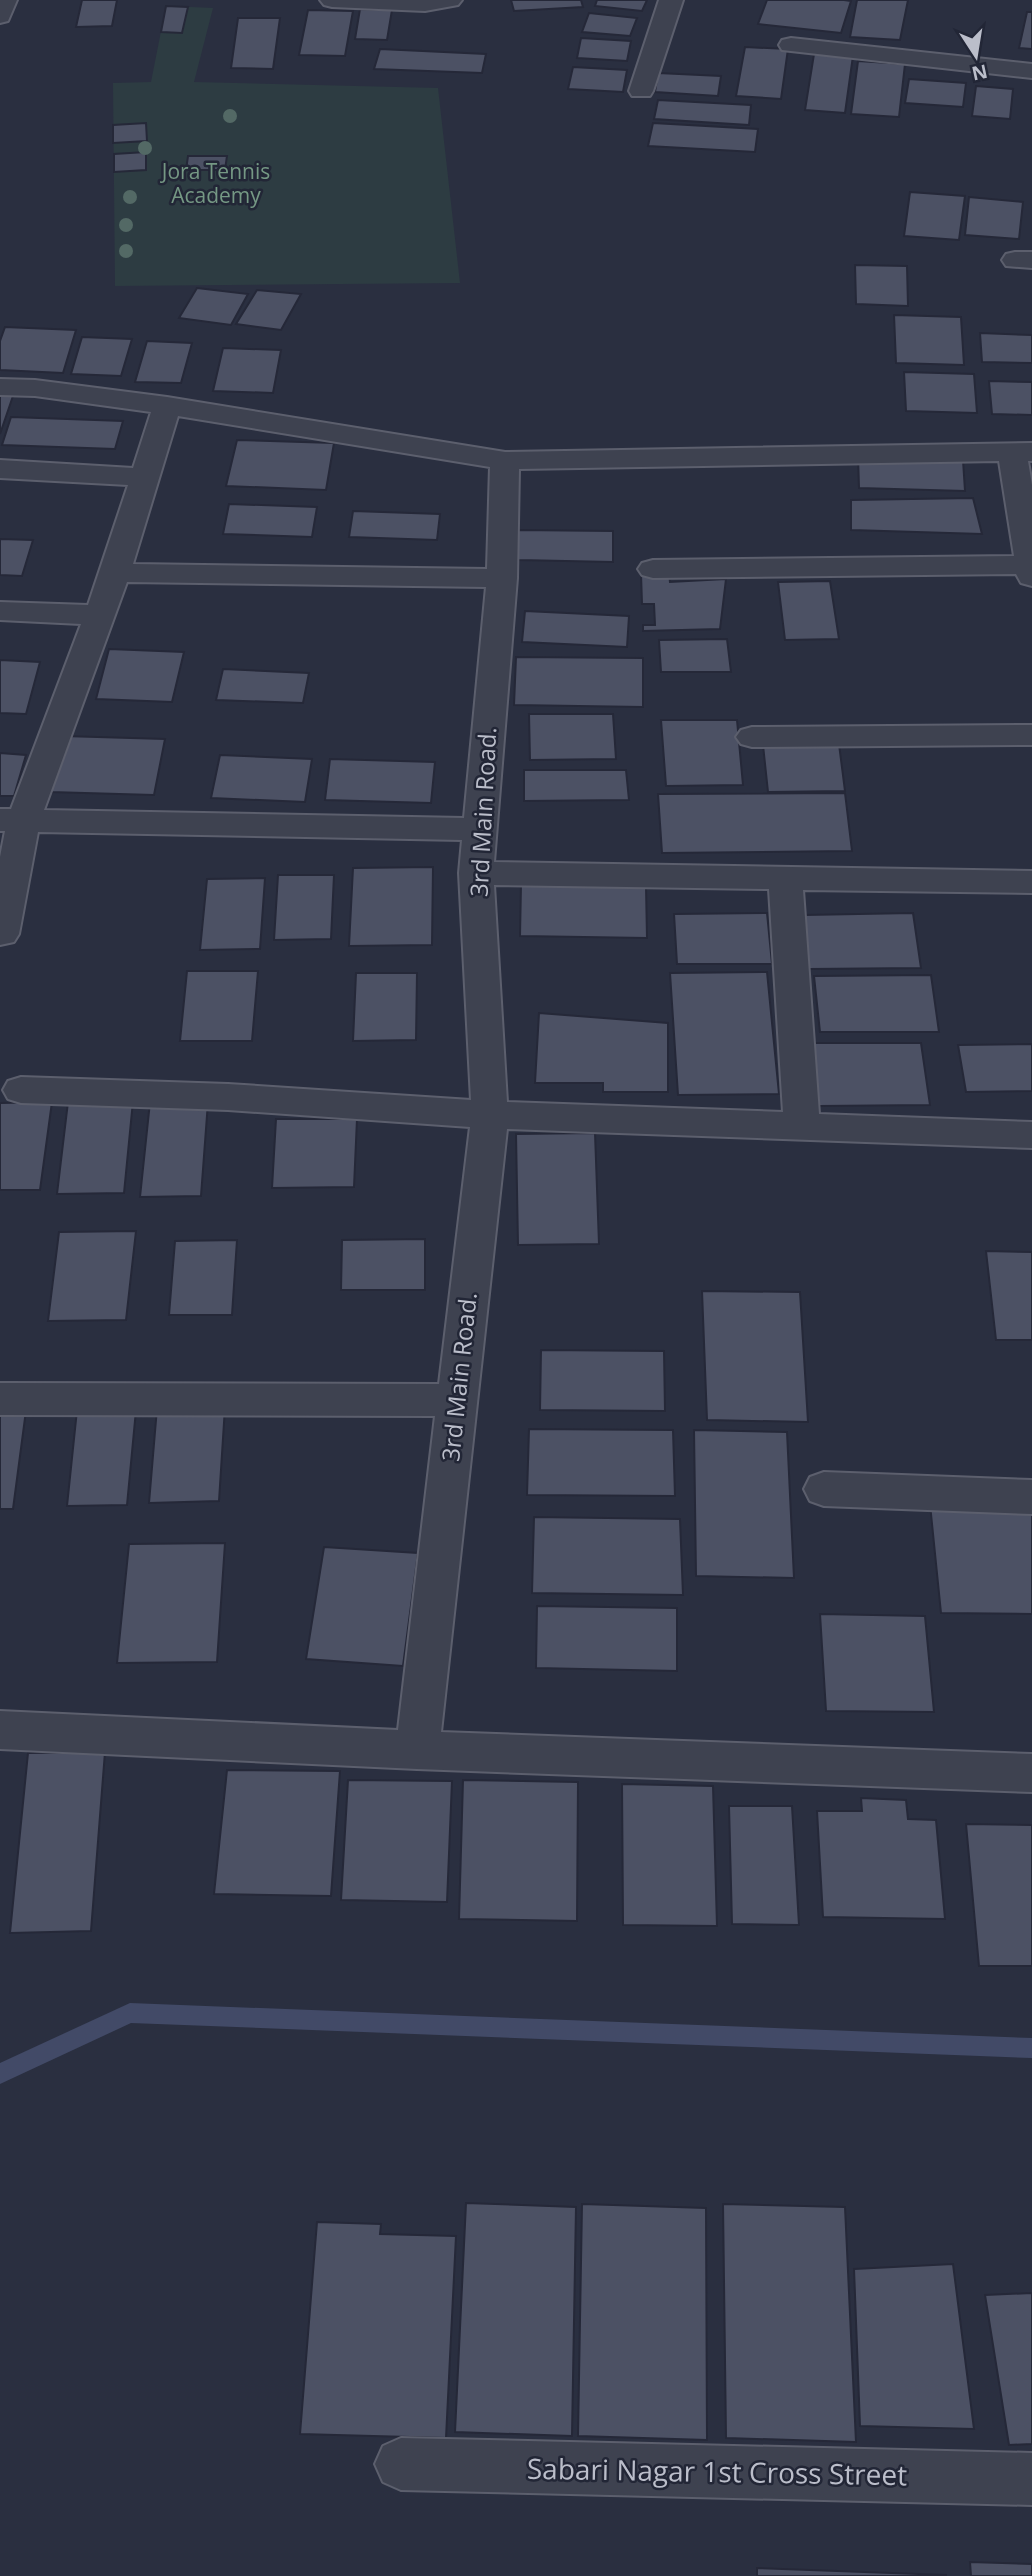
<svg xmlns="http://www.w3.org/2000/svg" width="1032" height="2576" font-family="'Open Sans',sans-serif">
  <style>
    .green { fill: #2d3c42 }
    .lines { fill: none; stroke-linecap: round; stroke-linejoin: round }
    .stream { fill: #424a67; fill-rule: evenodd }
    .building { fill: #4c5164; stroke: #252838; stroke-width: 2 }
    .minor-casing { stroke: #5c5f6d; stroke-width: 4 }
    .minor { fill: #3e4250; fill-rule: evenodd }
    .tree { fill: #536965 }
    .labels { text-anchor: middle; stroke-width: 5; stroke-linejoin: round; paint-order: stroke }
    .far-park-label { font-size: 21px; fill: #759884; stroke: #222636 }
    .street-label { font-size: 24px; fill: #bbbeca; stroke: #222636 }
    .near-street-label { font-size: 28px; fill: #bbbeca; stroke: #222636 }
  </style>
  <rect width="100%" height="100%" fill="#2a2f40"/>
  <path class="green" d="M166,6L213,8L194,82L438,88L460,283L115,286L113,83L151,82Z"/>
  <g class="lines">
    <path class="stream" d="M130,2003L1032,2038V2058L131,2023L0,2084V2063Z"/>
  </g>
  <path class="building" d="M82,0H117L112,26L76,27Z
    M511,0H581L583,7L514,11Z
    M597,0H647L642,11L595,6Z
    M767,0H844L851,1L841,33L758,24Z
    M857,0H908L900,40L850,37Z
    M166,6L188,7L182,33L161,32Z
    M360,9L392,10L387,40L355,39Z
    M308,10L353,11L345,56L299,55Z
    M1027,12H1032V49L1019,48Z
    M589,13L637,18L630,36L582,32Z
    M238,18H280L273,69L231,68Z
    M581,38L631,41L627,61L577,58Z
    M745,47L788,49L781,99L736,96Z
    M380,49L486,54L482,73L374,69Z
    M814,54L853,56L845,113L805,110Z
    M858,61L905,64L899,117L851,114Z
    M573,67L627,70L623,92L568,89Z
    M658,73L721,76L718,96L655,92Z
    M909,79L966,83L963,107L905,103Z
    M976,86L1013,89L1010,119L972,116Z
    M658,100L751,105L749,125L654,119Z
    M146,123L147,141L113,143V125Z
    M653,123L758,129L755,152L648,146Z
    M146,152V170L114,172V154Z
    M188,156H227L225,170H186Z
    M910,192L965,196L959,240L904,236Z
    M969,197L1023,202L1019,239L965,235Z
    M855,265L907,266L908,306L856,304Z
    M197,288L248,294L231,325L179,318Z
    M257,290L301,294L281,330L236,324Z
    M894,315L961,317L964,365L896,363Z
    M5,327L76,330L63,373L0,370V341Z
    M980,333L1032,335V363L982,362Z
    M82,337L132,339L121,376L71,374Z
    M147,341L192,343L181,383L135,382Z
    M223,348L281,350L273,393L213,391Z
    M904,372L974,374L977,413L906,411Z
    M989,381L1032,382V415L992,414Z
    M0,393H14L0,434Z
    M11,417L123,421L115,449L2,445Z
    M237,440L334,443L326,490L226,486Z
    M858,456L963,460L965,491L859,488Z
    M973,498L982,534L851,530V500Z
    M229,504L317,507L312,537L223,534Z
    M353,511L440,514L437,540L349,537Z
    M518,530L613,531V562L518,560Z
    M0,539L33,540L22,576L0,575Z
    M669,573L670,582L726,579L720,629L643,631V625H655L654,604H642L641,574Z
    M830,581L839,639L785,640L778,582Z
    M525,611L629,616L627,647L522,642Z
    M727,639L731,672H661L659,640Z
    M109,649L184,652L172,702L96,699Z
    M516,657L643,658V707L514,705Z
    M0,660L40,662L26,714L0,713Z
    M223,669L309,673L303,703L216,700Z
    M529,714H613L616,759L530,760Z
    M661,720H737L743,785L666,786Z
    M63,736L165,739L154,795L50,792Z
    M839,744L845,791L768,792L763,745Z
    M0,753L26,755L14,796H0Z
    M220,755L312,759L305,802L211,798Z
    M330,759L435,762L431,803L325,800Z
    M524,770H626L629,800L524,801Z
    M845,793L852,851L662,853L658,794Z
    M433,867L432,945L349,946L353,868Z
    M278,875H334L331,939L274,940Z
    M265,878L260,949L200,950L207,879Z
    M521,884L646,886L647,938L520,936Z
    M767,913L772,964H677L674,914Z
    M913,913L921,968L809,969L804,915Z
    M187,971H258L252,1041H180Z
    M767,972L779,1094L678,1095L670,973Z
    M356,973H417L416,1040L353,1041Z
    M931,975L939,1032H820L814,976Z
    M539,1013L668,1023V1092H603V1083H535Z
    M812,1043H921L930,1105L819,1106Z
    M1032,1044V1091L966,1092L958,1045Z
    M133,1101L124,1193L57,1194L68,1102Z
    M52,1102L40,1190H0V1103Z
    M150,1102H208L201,1196L140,1197Z
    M276,1119H357L354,1187L272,1188Z
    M595,1133L599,1244L518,1245L516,1134Z
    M136,1231L126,1320L48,1321L59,1232Z
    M425,1239V1290H341L342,1240Z
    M237,1240L232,1315H169L175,1241Z
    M986,1251L1032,1252V1340H996Z
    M702,1291L800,1292L808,1422L707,1420Z
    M541,1350L664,1351L665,1411L540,1410Z
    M0,1403H27L13,1509H0Z
    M225,1407L219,1501L149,1503L157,1408Z
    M77,1410H136L127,1505L67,1506Z
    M529,1429L673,1430L675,1496L527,1495Z
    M694,1430L787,1432L794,1578L696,1576Z
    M930,1504L1032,1505V1614L941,1613Z
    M534,1517L680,1519L683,1595L532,1593Z
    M225,1543L217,1662L117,1663L129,1544Z
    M324,1547L418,1553L403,1666L306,1659Z
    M537,1606L677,1608V1671L536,1668Z
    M820,1614L925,1616L934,1712L826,1711Z
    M105,1752L91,1931L10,1933L28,1753Z
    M227,1770L340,1771L331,1896L214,1894Z
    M348,1780L452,1781L447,1902L341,1900Z
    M463,1780L578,1782L577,1921L459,1919Z
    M622,1784L713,1786L717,1926L623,1925Z
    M861,1798L906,1800L908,1819L936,1820L945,1919L823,1917L817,1811H862Z
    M729,1806H792L799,1925L732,1924Z
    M966,1824L1032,1825V1966H979Z
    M466,2203L576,2207L572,2436L455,2432Z
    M582,2204L706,2208L707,2440L578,2436Z
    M723,2204L845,2207L856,2442L726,2438Z
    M317,2222L381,2224L380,2234L456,2236L446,2438L300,2434Z
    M953,2264L974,2429L860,2426L854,2269Z
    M1032,2293V2444L1009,2445L985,2295Z
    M970,2562L1032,2564V2576H971Z
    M757,2568L946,2575V2576H757Z"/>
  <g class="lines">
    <g class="minor-casing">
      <path id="minor" d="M0,0H17L8,21L0,23Z
        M320,0H462L458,5L425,11L332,7L324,5Z
        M659,0H683L653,91L650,96H632L629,91Z
        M791,38L1032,64V78L782,50L779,45L782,40Z
        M1015,252H1032V268L1006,266L1002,260L1006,254Z
        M0,379L35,380L167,397L505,452L1032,443V461H1028L1032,485V586L1021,583L1016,574L653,578L642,575L638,569L642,563L653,560L1014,556L999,461L519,469L517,578L494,862L1032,871V893L803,890L819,1114L1032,1122V1148L507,1129L441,1732L1032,1754V1792L417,1769L0,1749V1711L398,1730L435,1416L0,1415V1383L439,1384L470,1127L228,1110L21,1103L8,1099L3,1090L8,1081L21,1077L228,1084L471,1100L459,873L462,840L38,832L19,934L14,942L0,945V857L5,831H0V809H11L81,624L0,620V602L88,605L128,485L0,478V460L133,468L151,412L35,396L0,395ZM178,416L490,467L487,569L133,564ZM127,582L486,587L464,818L44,810ZM494,885L769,889L783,1112L507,1102Z
        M1032,725V745L752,747L741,744L736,737L741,730L752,727Z
        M824,1472L1032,1480V1514L824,1506L810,1501L804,1489L810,1477Z
        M401,2438L1032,2453V2505L401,2490L383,2482L375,2464L383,2446Z"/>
    </g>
    <use href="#minor" class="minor"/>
  </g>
  <g class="tree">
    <circle cx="230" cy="116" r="7"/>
    <circle cx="145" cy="148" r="7"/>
    <circle cx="130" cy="197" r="7"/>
    <circle cx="126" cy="225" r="7"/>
    <circle cx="126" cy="251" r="7"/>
  </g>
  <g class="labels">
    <g class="far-park-label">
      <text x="216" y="179">Jora Tennis<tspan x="216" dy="24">Academy</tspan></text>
    </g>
    <g class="street-label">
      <text transform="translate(484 812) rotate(-87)" y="8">3rd Main Road.</text>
      <text transform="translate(460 1377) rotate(-84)" y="8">3rd Main Road.</text>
    </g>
    <g class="near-street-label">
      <text transform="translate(717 2472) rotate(1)" y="10">Sabari Nagar 1st Cross Street</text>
    </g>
  </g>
  <g transform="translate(976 56) rotate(168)" stroke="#222636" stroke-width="5" paint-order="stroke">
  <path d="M0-5L12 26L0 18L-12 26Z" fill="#bbbeca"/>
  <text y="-10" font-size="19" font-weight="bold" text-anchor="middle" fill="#bbbeca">N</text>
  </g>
</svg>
